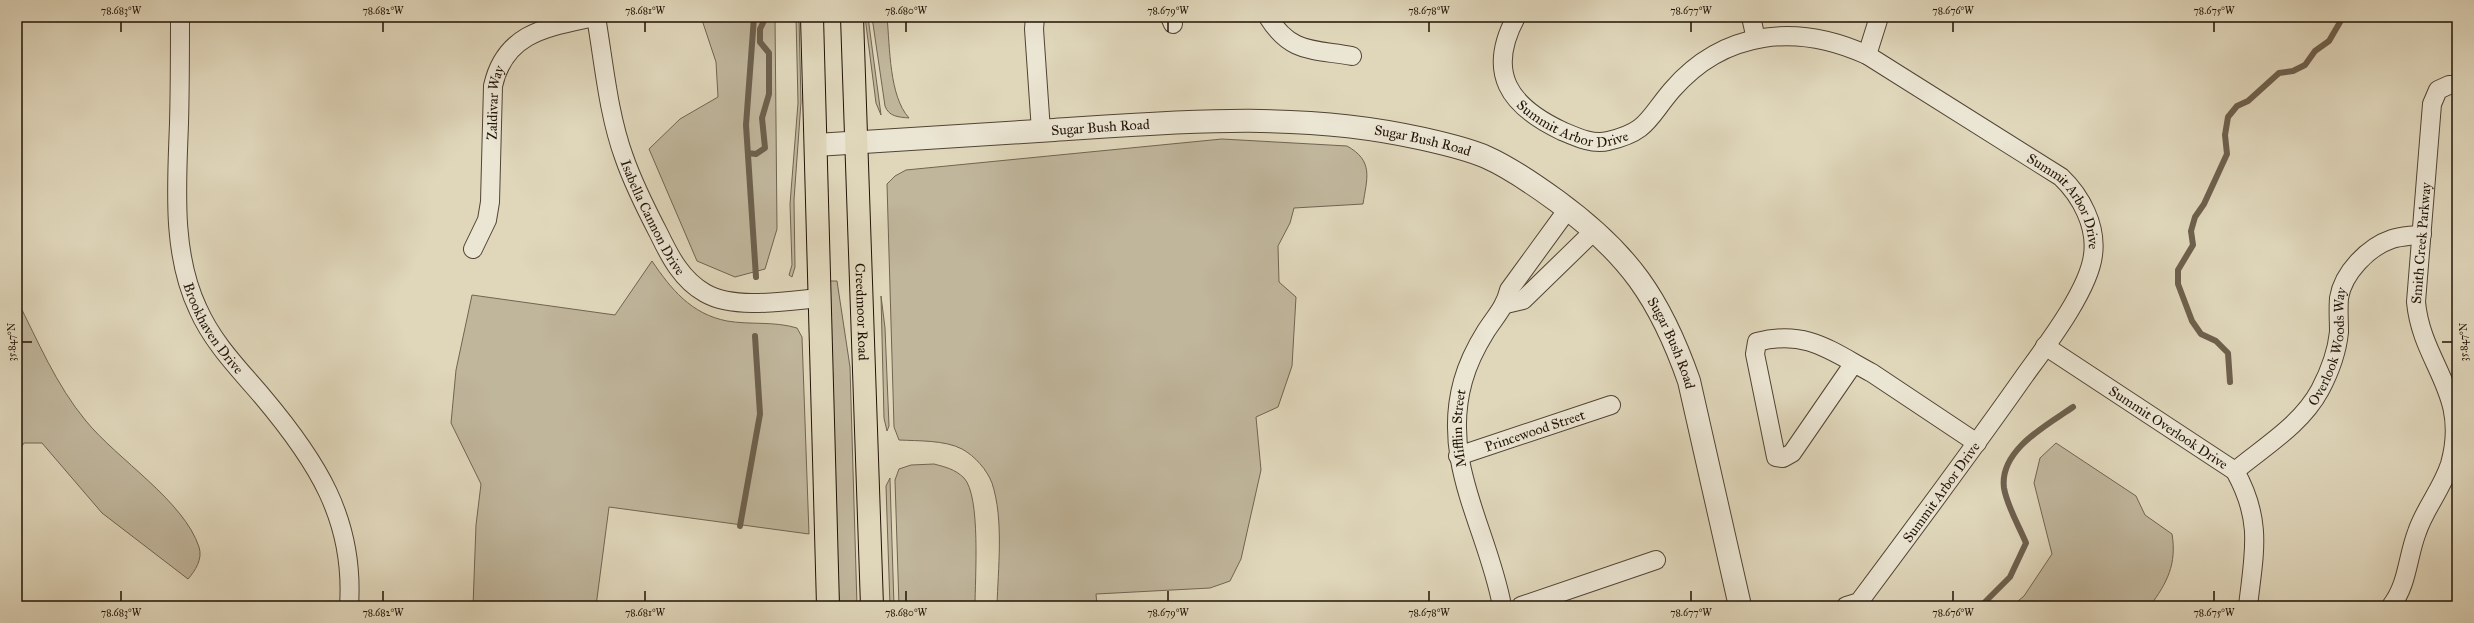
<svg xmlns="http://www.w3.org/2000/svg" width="2474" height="623" font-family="'IM FELL Great Primer',serif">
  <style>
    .green { fill: #c0b69c; stroke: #706451 }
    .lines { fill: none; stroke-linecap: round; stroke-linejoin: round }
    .stream { stroke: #6d604d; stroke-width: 6 }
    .minor-casing { stroke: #514433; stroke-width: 20 }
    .tertiary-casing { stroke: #514433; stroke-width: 24 }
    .primary-casing { stroke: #211306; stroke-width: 24 }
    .minor { stroke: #ebe5d3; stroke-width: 18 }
    .tertiary { stroke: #ebe5d3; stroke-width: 22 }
    .primary { stroke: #e0d7bb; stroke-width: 22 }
    .ticks { fill: none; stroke: #211306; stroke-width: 1.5 }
    .labels { text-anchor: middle; stroke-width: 3; stroke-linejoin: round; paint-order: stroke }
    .street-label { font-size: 14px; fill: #211306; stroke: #ebe5d3 }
    .neatline { fill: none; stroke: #211306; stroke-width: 1.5 }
    .ticks-label { font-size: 10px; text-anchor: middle; fill: #211306 }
  </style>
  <rect width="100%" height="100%" fill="#e0d7bb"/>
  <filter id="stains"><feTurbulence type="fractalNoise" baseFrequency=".005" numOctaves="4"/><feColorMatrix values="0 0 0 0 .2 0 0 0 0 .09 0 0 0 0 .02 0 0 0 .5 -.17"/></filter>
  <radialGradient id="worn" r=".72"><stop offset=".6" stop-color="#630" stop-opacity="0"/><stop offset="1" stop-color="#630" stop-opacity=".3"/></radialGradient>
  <path class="green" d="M701,17H775L777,229L765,269L735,277L697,261L649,149L680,119L718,97L716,62Z
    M796,17H799L801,102L794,200L795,267L792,277L789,275L792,265L790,204L798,103Z
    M865,17H868L881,115L876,103Z
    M872,17H887C890,47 889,96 909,118C899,117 889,117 885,106Z
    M1222,139L1347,146C1374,161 1367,178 1363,204L1294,208L1290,223L1278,246L1279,282L1296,297L1292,366L1278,407L1256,417L1261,470L1241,559L1230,581L1210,588L1096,594L1097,606H997C998,569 1004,519 992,483C987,470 975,456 962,449C945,440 918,441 899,440L894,427L887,184L895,176L906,170Z
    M652,261C671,289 691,314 727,321C750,325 774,321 797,328L802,337L809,534L609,507L596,606H473L476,525L481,484L451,423L456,370L472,295L615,315Z
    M829,281H837L850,367L857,606H839Z
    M881,296L885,328L889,426L887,431L884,418Z
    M17,300C38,341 56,385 86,421C117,459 184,501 199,547C203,559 195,571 188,579L102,513L42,443H24L17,453Z
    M2056,443L2136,496L2145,515L2172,534C2177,564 2167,583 2150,606H2012L2024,596L2052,554L2034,483L2040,458Z
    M934,464C945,467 955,469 964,478C981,496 975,579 975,606H899L895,480L899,469L911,465Z
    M890,478V480L894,606H890L886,486Z"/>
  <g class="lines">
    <path class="stream" d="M754,17L746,125L756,277
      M748,153L756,154L765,148L762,118L769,94V53L760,42V29L766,17
      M2230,382L2228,353L2216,341L2201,334L2192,321L2178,284V270L2193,245L2191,231L2195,217L2204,204L2227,154L2225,135L2228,117L2237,106L2248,101L2279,73L2293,71L2305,65L2315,51L2329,41L2343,17
      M740,526L760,414L755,336
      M1981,606L2010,577L2026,543C2019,526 2007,506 2004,488C1999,450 2047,425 2073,407"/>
    <g class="minor-casing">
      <g id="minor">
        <path id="s1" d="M180,17C180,52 180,88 179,123C177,184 171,252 198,309C213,343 239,369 262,396C316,460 355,519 349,606"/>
        <path id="s2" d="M596,17C604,63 608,113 624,157C633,183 646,209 659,234C670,257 682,280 705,293C734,310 787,301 819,298"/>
        <path d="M1035,17L1034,29L1041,131"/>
        <path d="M1170,17L1173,24"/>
        <path d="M1268,17C1291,54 1313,49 1352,56"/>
        <path id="s3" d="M1516,17C1486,73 1509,106 1562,131C1576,137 1593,145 1608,141C1648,132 1648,118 1672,90C1724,30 1797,23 1867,55L2061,177C2081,196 2097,226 2093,255C2089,290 2046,346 2025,375C1971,452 1915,527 1859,602L1846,606"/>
        <path d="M1751,17L1756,39"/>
        <path d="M1867,55L1879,17"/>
        <path id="s4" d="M473,249L487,220L490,202L493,86C505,32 548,27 594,17"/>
        <path d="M1506,304L1523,300L1595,230"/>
        <path id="s5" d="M2045,346L2235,471C2263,521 2254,553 2248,606"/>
        <path d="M1854,363L1792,453L1783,458L1776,457L1755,354L1757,342C1806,329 1831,351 1872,373L1977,443"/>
        <path id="s6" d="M1458,456L1611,405"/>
        <path id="s7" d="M2235,471C2265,446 2301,425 2320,390C2329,373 2337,352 2339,332C2339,321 2338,310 2339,298C2343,273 2368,247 2392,239C2401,236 2412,236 2422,234"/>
        <path id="s8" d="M1502,606C1488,529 1440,463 1463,381C1468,363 1476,347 1486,331C1495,317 1505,307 1509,290L1568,209"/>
        <path d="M1521,606L1656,560"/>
        <path id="s9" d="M2391,606C2408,584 2407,558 2417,532C2425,508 2442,489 2450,464C2470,392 2422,365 2416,302L2432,104L2438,90L2449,85H2457"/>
      </g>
    </g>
    <g class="tertiary-casing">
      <g id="tertiary">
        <path id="s10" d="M816,145C895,140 974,135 1054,130C1175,122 1299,111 1419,138C1441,143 1465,148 1486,157C1511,168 1535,185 1557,201C1628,253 1660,298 1689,381L1740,606"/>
      </g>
    </g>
    <g class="primary-casing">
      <g id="primary">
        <path d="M812,17L828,606"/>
        <path id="s11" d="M852,17L872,606"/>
      </g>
    </g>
    <use href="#minor" class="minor"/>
    <use href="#tertiary" class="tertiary"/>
    <use href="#primary" class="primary"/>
  </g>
  <path class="ticks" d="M121,22V32M383,22V32M645,22V32M906,22V32M1168,22V32M1429,22V32M1691,22V32M1953,22V32M2214,22V32M22,342H32M2442,342H2452M121,591V601M383,591V601M645,591V601M906,591V601M1168,591V601M1429,591V601M1691,591V601M1953,591V601M2214,591V601"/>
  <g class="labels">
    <g class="street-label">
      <text dy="5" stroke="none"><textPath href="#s4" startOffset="150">Zaldivar Way</textPath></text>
      <text dy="5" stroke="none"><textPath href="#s3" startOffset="152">Summit Arbor Drive</textPath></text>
      <text dy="5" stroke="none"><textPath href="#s10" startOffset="285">Sugar Bush Road</textPath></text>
      <text dy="5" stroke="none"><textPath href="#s10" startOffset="609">Sugar Bush Road</textPath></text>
      <text dy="5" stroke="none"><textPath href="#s3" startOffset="741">Summit Arbor Drive</textPath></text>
      <text dy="5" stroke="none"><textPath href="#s2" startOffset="210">Isabella Cannon Drive</textPath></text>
      <text dy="5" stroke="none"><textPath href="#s9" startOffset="383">Smith Creek Parkway</textPath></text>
      <text dy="5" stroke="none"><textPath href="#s11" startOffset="295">Creedmoor Road</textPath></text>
      <text dy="5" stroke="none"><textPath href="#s1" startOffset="319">Brookhaven Drive</textPath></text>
      <text dy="5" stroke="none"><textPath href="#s10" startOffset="944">Sugar Bush Road</textPath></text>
      <text dy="5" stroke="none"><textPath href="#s7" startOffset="163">Overlook Woods Way</textPath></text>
      <text dy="5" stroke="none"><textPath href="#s5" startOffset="148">Summit Overlook Drive</textPath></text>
      <text dy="5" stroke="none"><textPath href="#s8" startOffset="184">Mifflin Street</textPath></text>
      <text dy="5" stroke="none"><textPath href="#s6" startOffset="81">Princewood Street</textPath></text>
      <text transform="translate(1941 492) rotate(-54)" y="5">Summit Arbor Drive</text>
    </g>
  </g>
  <rect width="2474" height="623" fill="none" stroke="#e0d7bb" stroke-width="44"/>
  <rect x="22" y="22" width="2430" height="579" class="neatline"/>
  <g class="ticks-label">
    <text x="121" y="14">78.683°W</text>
    <text x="383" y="14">78.682°W</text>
    <text x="645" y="14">78.681°W</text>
    <text x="906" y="14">78.680°W</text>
    <text x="1168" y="14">78.679°W</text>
    <text x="1429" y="14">78.678°W</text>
    <text x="1691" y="14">78.677°W</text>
    <text x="1953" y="14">78.676°W</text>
    <text x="2214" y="14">78.675°W</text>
    <text transform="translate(11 342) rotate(-90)" y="4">35.847°N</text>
    <text transform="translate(2463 342) rotate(-90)" y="4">35.847°N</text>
    <text x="121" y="616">78.683°W</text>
    <text x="383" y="616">78.682°W</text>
    <text x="645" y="616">78.681°W</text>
    <text x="906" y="616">78.680°W</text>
    <text x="1168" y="616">78.679°W</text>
    <text x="1429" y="616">78.678°W</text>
    <text x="1691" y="616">78.677°W</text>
    <text x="1953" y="616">78.676°W</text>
    <text x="2214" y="616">78.675°W</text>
  </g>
  <rect width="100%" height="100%" filter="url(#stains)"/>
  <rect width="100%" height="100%" fill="url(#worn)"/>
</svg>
